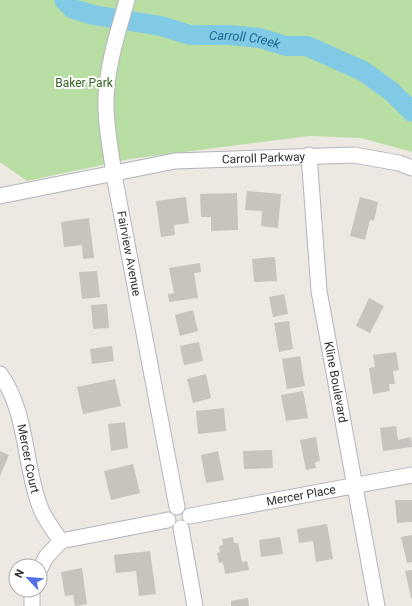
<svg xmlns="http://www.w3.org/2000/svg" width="412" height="606" font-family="Roboto,sans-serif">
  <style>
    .green { fill: #b8dea4 }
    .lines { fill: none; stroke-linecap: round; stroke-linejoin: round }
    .river { stroke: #80cae5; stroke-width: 20 }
    .building { fill: #c7c3bd }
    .minor-casing { stroke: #b2b4bc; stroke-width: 17 }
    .minor { stroke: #fff; stroke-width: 15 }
    .labels { text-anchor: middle; stroke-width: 4; stroke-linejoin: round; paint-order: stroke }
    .park-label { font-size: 12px; fill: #316622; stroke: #fff }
    .street-label { font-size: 12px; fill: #2e2e2e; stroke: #fff }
    .water-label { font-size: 13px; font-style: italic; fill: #1b6b95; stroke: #fff }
  </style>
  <rect width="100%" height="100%" fill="#ede8e2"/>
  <path class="green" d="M0,0H412V152L361,138L309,136L130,159L27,181L0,162Z"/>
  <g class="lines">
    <path class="river" id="s1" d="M64,0L73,9L93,15L161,26L190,35H229L260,38L286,46H307L363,71L391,91L412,112"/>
  </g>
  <path class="building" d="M247,191L281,194L278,228L261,226L262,211L245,210Z
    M237,193L238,230L211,231V217H201L200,194Z
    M186,197L189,223L174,225L175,235L161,237L156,201Z
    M360,197L378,202L374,221L370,220L365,240L350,236Z
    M89,218L94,258L83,259L82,245L64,247L61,222Z
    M275,257L277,281L254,282L252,259Z
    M200,263L201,272L194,273L198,298L169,302L168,294L174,293L169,268Z
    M97,271L100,297L82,299L79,272Z
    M284,294L288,314L273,317L269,297Z
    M369,298L384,306L370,333L356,326Z
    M107,304L109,328L93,329L91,305Z
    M193,310L198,331L180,336L175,315Z
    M289,321L293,349L279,352L274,323Z
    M199,342L203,361L184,365L180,346Z
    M112,346L114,361L92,364L90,349Z
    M396,352L399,370L393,371L395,384H389L390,391L373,394L369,368L375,367L373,355Z
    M300,356L305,386L287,389L282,359Z
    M206,374L211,398L193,403L187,379Z
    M115,379L121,406L83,414L77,387Z
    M303,391L308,418L286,421L281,395Z
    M224,408L226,431L198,434L196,411Z
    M125,422L128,448L111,451L108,424Z
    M396,426L398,440L411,437L412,447L383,451L380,428Z
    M316,437L320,461L315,462L316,468L306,470L300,440Z
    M272,450L273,468L244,469L243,451Z
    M0,451L9,455L0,476Z
    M218,451L224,480L206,483L201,455Z
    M133,464L140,493L111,500L104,471Z
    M395,500H412V522L397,523Z
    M327,524L333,559L316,562L313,541L299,543L297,529Z
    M412,535V562L407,563L401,537Z
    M233,537L234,543H238L242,562L247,561L249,570L225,574L224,566L222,562L219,563L217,553L220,552L219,546L223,545L222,539Z
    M280,537L283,554L261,557L259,540Z
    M150,551L156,594L139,596L136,571L116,573L114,555Z
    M82,568L87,604L75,606L73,595L65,596L61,572Z
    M412,570V598H411L405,571Z
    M248,598L249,606H231V601Z"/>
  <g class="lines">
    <g class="minor-casing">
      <g id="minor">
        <path id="s2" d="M127,0C118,32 107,65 106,99C105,124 111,150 114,175L177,507"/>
        <path id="s3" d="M309,155L319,291L377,606"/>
        <path id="s4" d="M0,196L175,161L354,155L399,163L412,168"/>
        <path id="s5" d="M0,374C27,411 24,462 39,504C43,517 53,530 61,541"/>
        <path id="s6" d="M190,516L412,475"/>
        <path d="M181,528L195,606"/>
        <path d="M40,569L46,557L61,541L168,520"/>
        <path d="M32,606V590"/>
      </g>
    </g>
    <use href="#minor" class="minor"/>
  </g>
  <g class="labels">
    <g class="park-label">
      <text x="84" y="87">Baker Park</text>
    </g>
    <g class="street-label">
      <text dy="4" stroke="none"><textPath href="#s4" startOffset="267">Carroll Parkway</textPath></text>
      <text dy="4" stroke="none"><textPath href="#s2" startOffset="258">Fairview Avenue</textPath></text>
      <text dy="4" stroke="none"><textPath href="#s3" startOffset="229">Kline Boulevard</textPath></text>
      <text dy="4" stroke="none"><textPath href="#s5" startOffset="90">Mercer Court</textPath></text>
      <text dy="4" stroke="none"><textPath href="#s6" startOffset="113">Mercer Place</textPath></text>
    </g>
    <g class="water-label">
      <text dy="5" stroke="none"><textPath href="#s1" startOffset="188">Carroll Creek</textPath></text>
    </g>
  </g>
  <g transform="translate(28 578) rotate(296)"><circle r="19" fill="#ffffff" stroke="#ababab"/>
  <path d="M0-3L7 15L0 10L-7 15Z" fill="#526fea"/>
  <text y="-6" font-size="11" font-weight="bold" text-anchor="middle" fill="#2e2e2e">N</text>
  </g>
</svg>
